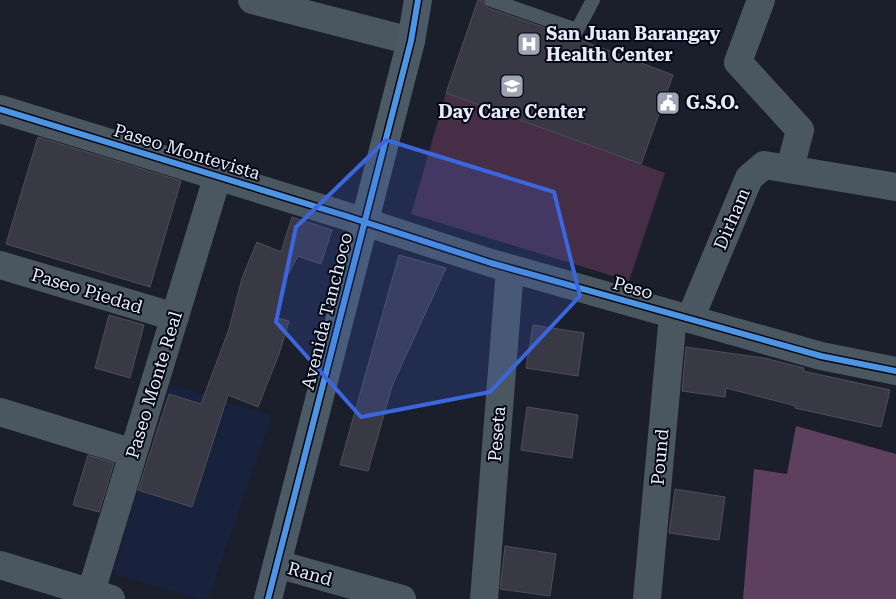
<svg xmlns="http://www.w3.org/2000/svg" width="896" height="599" font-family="'Roboto Serif',serif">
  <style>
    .built { fill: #19223d }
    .green { fill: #452e46 }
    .forest { fill: #5e405e }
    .building { fill: #393845; stroke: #4f4e5a }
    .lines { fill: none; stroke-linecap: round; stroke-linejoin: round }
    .lane { stroke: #4b5760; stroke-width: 14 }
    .street { stroke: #4b5760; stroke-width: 28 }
    .secondary { stroke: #4b5a65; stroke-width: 28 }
    .cycleway-casing { stroke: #040711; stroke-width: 9 }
    .cycleway { stroke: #4d94e3; stroke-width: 6 }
    .marked { fill: #3b66dd; fill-opacity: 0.2; stroke: #3b66dd; stroke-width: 4; stroke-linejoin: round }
    .labels { text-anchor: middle; stroke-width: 4; stroke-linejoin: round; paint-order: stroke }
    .poi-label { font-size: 18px; font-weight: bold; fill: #e5ebfc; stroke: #040711; text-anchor: start }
    .street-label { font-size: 18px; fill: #e5ebfc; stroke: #040711 }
  </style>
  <rect width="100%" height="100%" fill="#1b1f2c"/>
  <path class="built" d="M170,384L272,416L208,599H200L113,574Z"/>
  <path class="green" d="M446,93L665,173L629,281L411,214Z"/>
  <path class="forest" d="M796,426L896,454V599H743L754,469L787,474Z"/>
  <path class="building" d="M478,0H482L488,8L578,39L673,75L641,164L446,93Z
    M38,137L181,181L150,287L6,244Z
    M292,217L332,230L321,264L298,256L288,274L278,318L289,321L279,354L258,407L228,395L192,507L138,490L169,394L201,404L229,329L242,278L257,242L281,252Z
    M399,255L446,268L392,386L368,471L340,465Z
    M109,315L144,325L130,378L95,368Z
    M533,325L584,333L578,376L526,368Z
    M686,347L764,358L804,368L803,371L890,390L881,427L795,408L796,406L726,388L725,397L682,391Z
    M527,407L578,415L572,458L521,450Z
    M88,455L114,463L99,512L73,505Z
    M675,489L725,497L719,540L669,533Z
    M505,546L556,554L550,596L500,589Z"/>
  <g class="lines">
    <path class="lane" d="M491,0L577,30L593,0"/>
    <path class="street" d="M252,0L411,41
      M761,0L738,62L800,130L790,168
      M0,109L343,215L491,263L821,356L896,371
      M0,265L175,317
      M690,319L749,178L764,165L896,187
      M0,412L133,453
      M277,564L402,599
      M0,565L111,599
      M91,592L217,178
      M484,599L510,269
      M647,599L673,315"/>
    <path class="secondary" d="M268,599L411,41L418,0"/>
    <g class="cycleway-casing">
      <path id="cycleway" d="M0,109L343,215L491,263L821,356L896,371
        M268,599L411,41L418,0"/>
    </g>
    <use href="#cycleway" class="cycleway"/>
  </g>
  <path class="marked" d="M386,140L554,192L580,296L490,392L361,417L276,322L296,227Z"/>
  <defs>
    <g id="hospital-square" transform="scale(1.25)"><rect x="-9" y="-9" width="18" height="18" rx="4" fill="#9ea4b3" stroke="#040711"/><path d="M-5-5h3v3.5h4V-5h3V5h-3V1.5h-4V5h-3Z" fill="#fff"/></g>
    <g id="school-square" transform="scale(1.25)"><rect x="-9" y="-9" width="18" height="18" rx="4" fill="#9ea4b3" stroke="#040711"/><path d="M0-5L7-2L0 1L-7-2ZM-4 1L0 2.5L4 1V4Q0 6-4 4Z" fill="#fff"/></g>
    <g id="civic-square" transform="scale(1.25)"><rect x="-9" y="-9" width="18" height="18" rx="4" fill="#9ea4b3" stroke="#040711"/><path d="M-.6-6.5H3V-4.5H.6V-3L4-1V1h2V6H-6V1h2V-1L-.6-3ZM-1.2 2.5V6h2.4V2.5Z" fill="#fff"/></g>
  </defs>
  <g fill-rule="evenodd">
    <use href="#hospital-square" x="529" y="44"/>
    <use href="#school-square" x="512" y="86"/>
    <use href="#civic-square" x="668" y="103"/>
  </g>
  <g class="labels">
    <g class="poi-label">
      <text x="546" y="40">San Juan Barangay<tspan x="546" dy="21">Health Center</tspan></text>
      <text x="686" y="109">G.S.O.</text>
      <text x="512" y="118" text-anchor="middle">Day Care Center</text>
    </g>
    <g class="street-label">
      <text transform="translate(187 152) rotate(17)" y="6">Paseo Montevista</text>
      <text transform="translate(732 219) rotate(-67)" y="6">Dirham</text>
      <text transform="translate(633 288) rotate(16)" y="6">Peso</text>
      <text transform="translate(87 291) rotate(17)" y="6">Paseo Piedad</text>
      <text transform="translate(327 311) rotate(-76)" y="6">Avenida Tanchoco</text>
      <text transform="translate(154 385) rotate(-73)" y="6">Paseo Monte Real</text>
      <text transform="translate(497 434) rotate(-85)" y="6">Peseta</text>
      <text transform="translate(660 457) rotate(-85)" y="6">Pound</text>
      <text transform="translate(310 574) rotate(16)" y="6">Rand</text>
    </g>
  </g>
</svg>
